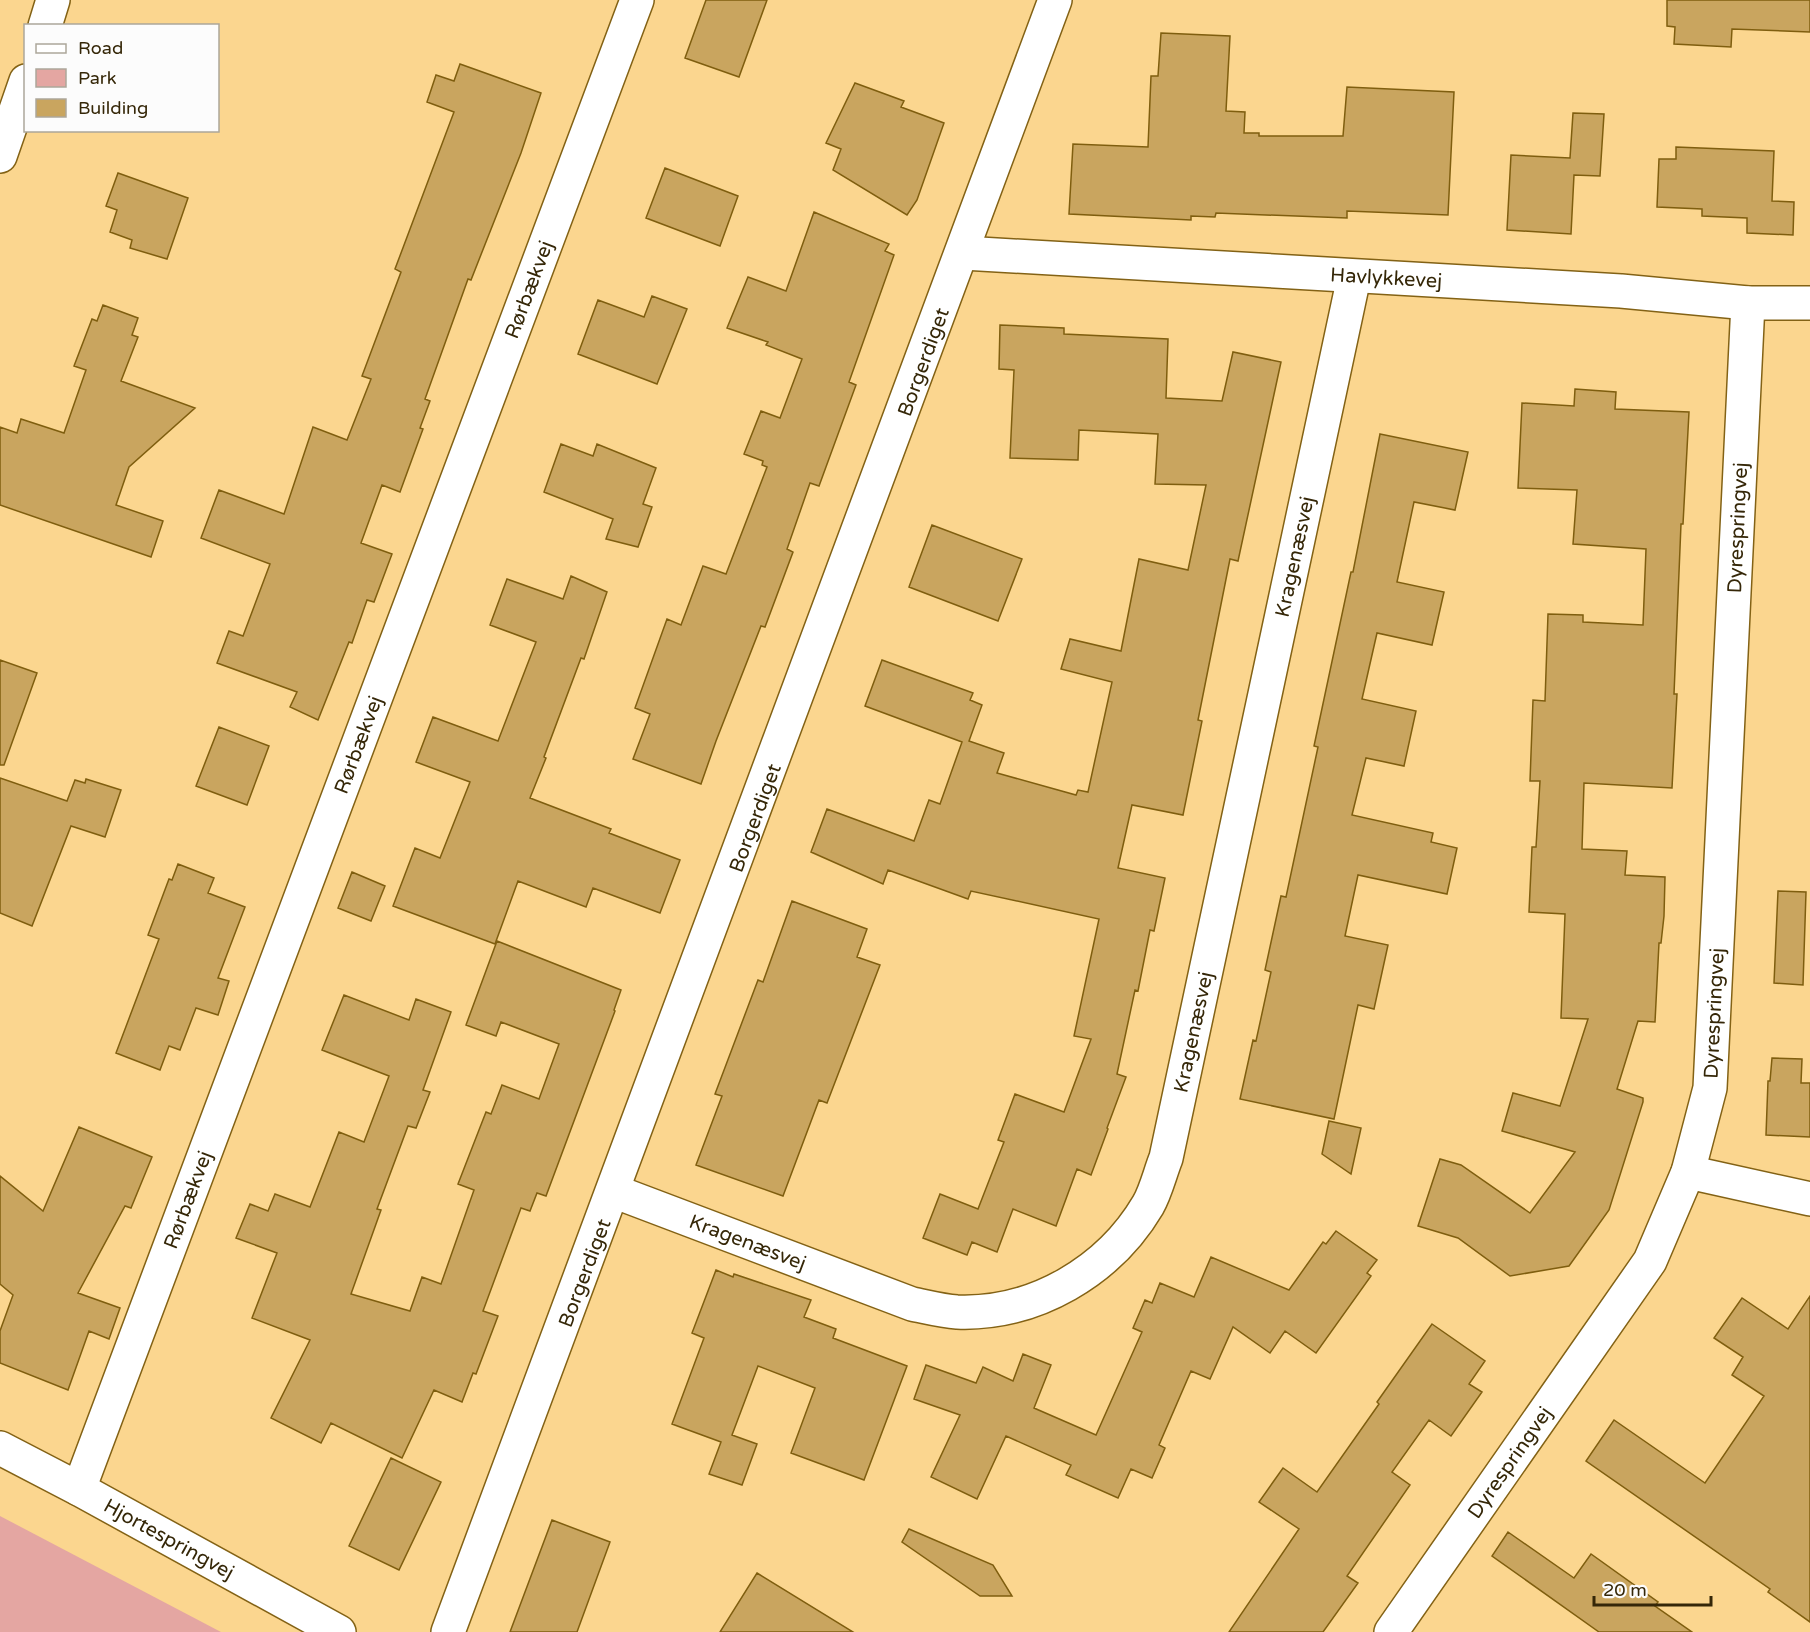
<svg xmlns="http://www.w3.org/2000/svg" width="1810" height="1632" font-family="'Varela Round',sans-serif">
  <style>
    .green { fill: #e4a6a2 }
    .building { fill: #c9a55f; stroke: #7f5e0f; stroke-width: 1.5 }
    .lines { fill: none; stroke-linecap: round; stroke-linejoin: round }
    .street-casing { stroke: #836215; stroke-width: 36 }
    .secondary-casing { stroke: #836215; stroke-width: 36 }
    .street { stroke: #fff; stroke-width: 33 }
    .secondary { stroke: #fff; stroke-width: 33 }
    .labels { text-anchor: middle; stroke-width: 6; stroke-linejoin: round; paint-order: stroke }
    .street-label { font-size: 20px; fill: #352708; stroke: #fcfcfc }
  </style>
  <rect width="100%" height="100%" fill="#fbd68f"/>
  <path class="green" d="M0,1516L221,1632H0Z"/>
  <path class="building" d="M706,0H767L739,77L685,58Z
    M1667,0H1810V32L1732,29L1731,47L1674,44L1675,27L1667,26Z
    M1161,33L1230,36L1226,111L1245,112L1244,133H1259V136H1343L1347,87L1454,92L1448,215L1347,211V218L1216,213L1215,217L1191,216V220L1069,214L1073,144L1148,147L1151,76H1158Z
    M460,64L541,93L521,153L471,280L468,279L425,399L430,401L420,428L423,429L400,492L382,485L361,543L392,554L374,602L367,600L352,643L349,642L318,720L290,707L297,692L217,663L229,631L243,636L270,564L201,538L219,490L284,514L313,427L347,440L371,379L362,376L401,272L395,269L454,112L427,102L436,75L454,81Z
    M855,83L904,101L901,107L944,123L917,200L907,215L833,170L841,149L826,143Z
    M1573,113L1604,114L1600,176L1574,175L1571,234L1507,230L1511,155L1570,158Z
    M1676,147L1774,151L1772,201L1794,202L1793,235L1747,233V218L1702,216V209L1657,207L1659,159H1676Z
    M665,168L738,196L720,246L646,218Z
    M118,173L188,198L167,259L130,248L132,240L110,232L117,210L106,206Z
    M814,212L889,244L885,251L894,255L849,382L856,385L819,486L810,483L787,549L793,552L765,627L761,626L716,741L701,784L633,759L650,714L635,708L667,619L681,625L703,566L726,574L767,467L762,465L763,461L744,454L761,411L780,418L802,359L766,345L768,342L727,328L748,277L786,291Z
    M652,296L687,309L657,384L578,354L598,300L644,317Z
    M103,305L138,318L132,335L138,337L121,381L195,408L129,467L116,505L163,521L151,557L0,505V427L17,433L21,419L64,433L86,370L74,366L92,319L97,321Z
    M1000,325L1064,328V334L1168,339L1166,398L1222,401L1233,352L1281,362L1238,561L1230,559L1198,720L1202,721L1183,815L1132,805L1118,868L1165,878L1154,931L1150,930L1138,991L1135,990L1117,1074L1126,1077L1107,1128L1108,1129L1091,1175L1077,1169L1056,1226L1013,1209L997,1252L972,1242L967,1255L923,1238L940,1194L978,1209L1004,1142L998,1140L1015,1094L1064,1112L1091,1039L1074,1036L1099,919L971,891L968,899L888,870L883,884L811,852L827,809L914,841L929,800L940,804L962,742L865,706L882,660L973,693L970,700L982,705L969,741L1004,753L997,773L1076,795L1078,790L1088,792L1112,682L1061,669L1070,639L1121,651L1139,559L1188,570L1206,485L1155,484L1158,434L1079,430L1078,460L1010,458L1014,370L999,369Z
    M1575,389L1616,392L1615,409L1689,412L1683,524H1681L1674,694H1677L1672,788L1584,783L1582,849L1627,851L1625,875L1665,877L1664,916L1661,943H1659L1655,1022L1638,1021L1617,1089L1643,1098V1102L1609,1210L1569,1266L1510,1276L1458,1238L1418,1226L1440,1159L1461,1165L1530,1213L1575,1152L1502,1131L1513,1093L1560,1106L1588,1019L1561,1018L1565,914L1529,912L1532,847H1536L1540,781H1530L1533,700L1545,701L1548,614L1583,615V622L1643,625L1646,549L1573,544L1577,490L1518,488L1522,403L1574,406Z
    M1380,434L1468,452L1455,510L1414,502L1397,582L1444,592L1432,645L1377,633L1362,699L1416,711L1404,766L1366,758L1352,815L1433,833L1431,842L1457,848L1447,894L1358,875L1345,936L1388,945L1374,1009L1358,1005L1334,1119L1240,1099L1253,1040L1256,1041L1271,972L1265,970L1281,896L1286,897L1318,747L1314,746L1351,572H1353Z
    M561,444L593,456L597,444L656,468L643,504L652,507L638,547L606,539L613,519L544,492Z
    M932,525L1022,559L998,621L909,587Z
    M571,576L607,592L584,659L581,658L544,757L546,758L530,798L611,829L609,833L680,860L660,913L593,888L586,907L518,881L495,944L393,906L415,848L440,858L470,782L416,762L433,717L498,741L536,642L490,625L507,579L563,599Z
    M0,660L37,673L4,765H0Z
    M219,727L269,746L247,805L196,786Z
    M0,778L67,801L75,780L85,783L86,779L121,790L105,837L71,826L32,926L0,913Z
    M178,864L214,878L208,893L245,907L218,978L229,981L218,1015L196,1008L180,1050L169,1046L160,1070L116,1053L159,939L148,935L169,879L172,880Z
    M352,872L385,886L371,921L338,908Z
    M1778,891L1806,892L1803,985L1774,983Z
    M792,901L867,929L857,957L880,965L827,1103L819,1100L783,1196L696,1165L722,1096L715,1094L758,980L763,982Z
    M497,941L621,990L614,1010L615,1011L546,1196L537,1193L530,1211L521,1208L483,1311L498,1316L476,1374L473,1373L462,1402L434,1390L402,1458L331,1423L321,1443L271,1418L310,1340L252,1318L277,1253L236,1238L250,1204L268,1211L275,1194L310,1207L339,1132L364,1142L389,1076L322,1050L344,995L409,1020L416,999L451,1012L423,1090L430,1092L416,1128L408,1126L377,1209L381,1210L351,1294L410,1311L422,1277L441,1284L474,1190L458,1184L486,1112L491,1114L502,1085L539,1099L559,1044L501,1022L496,1036L466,1025Z
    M1772,1058L1802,1059L1801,1083H1810V1137L1766,1135L1768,1081H1770Z
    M1329,1121L1361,1128L1351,1174L1322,1154Z
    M79,1127L152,1157L131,1208L125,1206L78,1293L120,1308L109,1339L89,1331L68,1390L0,1363V1331L13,1295L0,1284V1176L43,1211Z
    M1336,1231L1377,1260L1367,1273L1371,1276L1316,1353L1285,1331L1270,1353L1233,1327L1210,1379L1191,1371L1159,1445L1165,1448L1152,1478L1131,1469L1118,1498L1066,1475L1071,1465L1006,1436L977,1499L931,1477L960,1415L914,1399L926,1365L976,1383L983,1367L1013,1381L1023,1354L1051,1365L1034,1408L1096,1435L1142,1332L1133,1328L1145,1300L1152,1303L1160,1283L1194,1297L1211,1257L1289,1290L1323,1242L1326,1244Z
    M716,1270L733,1277L734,1274L811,1300L804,1317L836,1329L833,1338L907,1366L864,1480L791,1453L815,1388L758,1366L732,1435L757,1444L742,1485L709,1474L721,1442L672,1424L704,1338L692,1333Z
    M1810,1296V1622L1768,1592L1770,1589L1586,1461L1614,1420L1705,1483L1764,1396L1732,1375L1743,1357L1714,1338L1742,1298L1788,1329Z
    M1432,1324L1485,1361L1469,1384L1482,1392L1451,1436L1429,1420L1392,1472L1410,1485L1347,1576L1358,1583L1323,1632H1229L1299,1529L1259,1502L1283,1468L1317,1492L1379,1404L1377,1402Z
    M391,1458L441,1482L399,1570L349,1546Z
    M552,1520L610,1542L577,1632H510Z
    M909,1529L993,1565L1012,1596H980L902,1542Z
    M1508,1532L1574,1578L1591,1554L1658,1602L1655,1606L1692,1632H1599L1492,1556Z
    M757,1573L853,1632H720Z"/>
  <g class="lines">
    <g class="street-casing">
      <g id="street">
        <path d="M45,26L53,0"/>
        <path d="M0,156L26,81"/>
        <path id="s1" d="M963,253L1621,291L1748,303H1810"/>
        <path d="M1688,1172L1810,1199"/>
        <path id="s2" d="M616,1192L912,1304C927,1307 942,1311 957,1312C1035,1315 1109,1271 1148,1205C1156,1191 1160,1173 1166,1158L1354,277"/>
        <path id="s3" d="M79,1489L637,0"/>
        <path id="s4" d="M448,1632C655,1090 857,546 1055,0"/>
        <path id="s5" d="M1391,1632L1650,1261L1688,1172L1710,1088L1748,303"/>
      </g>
    </g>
    <g class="secondary-casing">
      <g id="secondary">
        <path id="s6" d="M0,1448L79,1489L339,1632"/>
      </g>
    </g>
    <use href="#street" class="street"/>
    <use href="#secondary" class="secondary"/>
  </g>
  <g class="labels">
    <g class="street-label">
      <text dy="7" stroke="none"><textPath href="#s1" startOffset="424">Havlykkevej</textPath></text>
      <text dy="7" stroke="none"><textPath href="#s3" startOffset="1281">Rørbækvej</textPath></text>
      <text dy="7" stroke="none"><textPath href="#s4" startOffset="1356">Borgerdiget</textPath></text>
      <text dy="7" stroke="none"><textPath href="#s5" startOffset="1197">Dyrespringvej</textPath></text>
      <text dy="7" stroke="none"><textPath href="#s2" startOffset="1257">Kragenæsvej</textPath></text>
      <text dy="7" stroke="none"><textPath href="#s3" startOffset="795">Rørbækvej</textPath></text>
      <text dy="7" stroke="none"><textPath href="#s4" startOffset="870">Borgerdiget</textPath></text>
      <text dy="7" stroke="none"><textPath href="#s5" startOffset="711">Dyrespringvej</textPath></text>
      <text dy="7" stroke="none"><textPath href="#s2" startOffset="771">Kragenæsvej</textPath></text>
      <text dy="7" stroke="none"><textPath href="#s3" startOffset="309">Rørbækvej</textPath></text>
      <text dy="7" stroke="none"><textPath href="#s2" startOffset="141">Kragenæsvej</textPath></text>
      <text dy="7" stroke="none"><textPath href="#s4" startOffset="384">Borgerdiget</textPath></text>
      <text dy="7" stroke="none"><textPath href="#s5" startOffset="207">Dyrespringvej</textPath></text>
      <text dy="7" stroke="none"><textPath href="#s6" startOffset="192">Hjortespringvej</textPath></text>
    </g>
  </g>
  <rect x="24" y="24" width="195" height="108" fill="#fcfcfc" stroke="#aca79a" stroke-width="1.5"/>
  <rect x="36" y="44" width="30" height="9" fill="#ffffff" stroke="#aca79a" stroke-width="1.5"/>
  <text x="78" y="54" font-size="18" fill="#352708">Road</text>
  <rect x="36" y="69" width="30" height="18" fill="#e4a6a2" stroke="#aca79a" stroke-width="1.5"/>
  <text x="78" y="84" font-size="18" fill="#352708">Park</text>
  <rect x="36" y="99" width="30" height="18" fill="#c9a55f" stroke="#aca79a" stroke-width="1.5"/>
  <text x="78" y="114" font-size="18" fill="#352708">Building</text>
  <path d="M1594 1596v9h117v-9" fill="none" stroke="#352708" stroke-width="3"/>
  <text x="1603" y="1596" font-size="18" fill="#352708" stroke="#fcfcfc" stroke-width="4.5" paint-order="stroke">20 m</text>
</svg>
